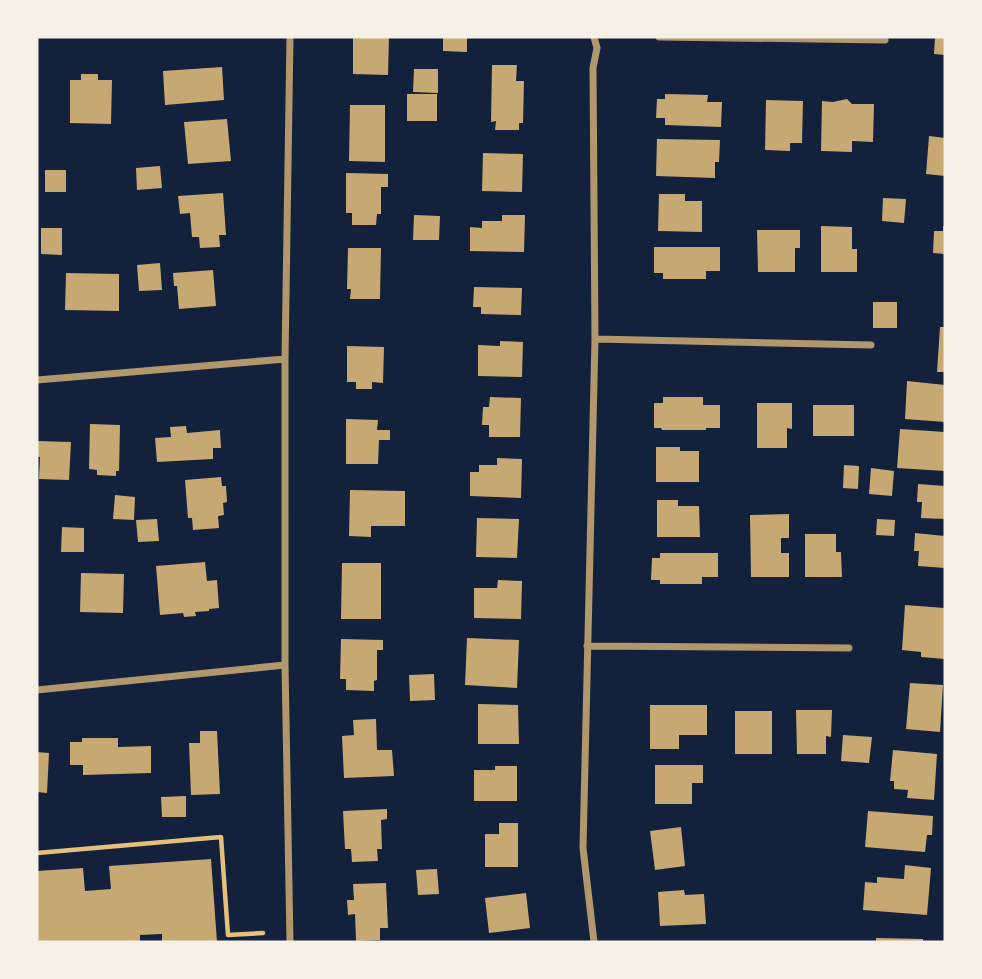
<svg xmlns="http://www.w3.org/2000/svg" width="982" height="979" font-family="'DejaVu Sans',sans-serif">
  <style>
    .building { fill: #c6a872 }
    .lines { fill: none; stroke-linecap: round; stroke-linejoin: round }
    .path { stroke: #e5c07b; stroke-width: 4.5 }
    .minor { stroke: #b1986c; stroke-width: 7 }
  </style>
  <rect width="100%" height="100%" fill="#14213d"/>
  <path class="building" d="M353,37H389L388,75L353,74Z
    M443,37H467V52L443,51Z
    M935,37H945V55L934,54Z
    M492,65H517L516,81H524L523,123H519V130H495L496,121L491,122Z
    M222,67L224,100L165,105L163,71Z
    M414,69H438V93L413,92Z
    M81,74H98V80H112L111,124L70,123V80H81Z
    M407,94H437V121H407Z
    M665,94L708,95L707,102H722L721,127L665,125V118H656L657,99H665Z
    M847,99L852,104H874L873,142L852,141V152L821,151L822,101L833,102Z
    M766,100L803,101L802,143H790V151L765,150Z
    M350,105H385V162L349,161Z
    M227,119L231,161L188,164L184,122Z
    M929,136L945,138V176L926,174Z
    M657,139L720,140L719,162H715V178L656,176Z
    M483,153L523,154L522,192L482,191Z
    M160,166L162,188L137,190L136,168Z
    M45,170H66V192H45Z
    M346,173L388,174V187H381V214H377L376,225H352V213H346Z
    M223,193L226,235H219L220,247L200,248L199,237H192L190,213L180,214L178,196Z
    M659,194H685V201H702V232L658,231Z
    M883,198L906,199L904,223L882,221Z
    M414,215L440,216L439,240H413Z
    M502,215H525L524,252L470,251V227L482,228V221H502Z
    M821,226L852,227V249H857V272H821Z
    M943,226H945V254L933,253L934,231H943Z
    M41,228H62V255L41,254Z
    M757,230H800V248H795V272H758Z
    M654,247H720V271H706V279H663V273H654Z
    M348,248H381L380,299H350L351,289H347Z
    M160,263L162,290L139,291L137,265Z
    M213,270L216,306L179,309L177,286H174L173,273Z
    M66,273L119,274V311L65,310Z
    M474,287L522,288L521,315L481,314V307H473Z
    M873,302H897V328H873Z
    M940,327H945V372H937Z
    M500,341L523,342L522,377L478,376V345L500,346Z
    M347,346L384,347L383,383L372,382V389H356V382H347Z
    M907,381L945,385V422L905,419Z
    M490,397L521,398L520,437H489V425H482L483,407H489Z
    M663,397H703V405H720V428H706V430H662L661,428H654V403H663Z
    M757,403H792V429L787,428V448H757Z
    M813,405H854V436H813Z
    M346,419L378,420L377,430H390V440H379L378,464H346Z
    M90,424L120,425L119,471H116V476L97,475V470L89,469Z
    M186,426L187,433L220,430L221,448H213V459L157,462L155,438L171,437L170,427Z
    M900,429L945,432V471L897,468Z
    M37,441L71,442L69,480L39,479L40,457H37Z
    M656,447H680V451H699V482H656Z
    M497,458L522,459L521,498L470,496V472H479V465H497Z
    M844,465L859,466L858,489L843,488Z
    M871,468L894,471L892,496L869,494Z
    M221,477L222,486H226L227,502L223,503L224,515L218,516L219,528L193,530L192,518H188L185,480Z
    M918,484L945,486V519L921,518L922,502H917Z
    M350,490L405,491V526H371V537L349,536Z
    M115,495L135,497L134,520L113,519Z
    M657,500H678V506H699L700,537H657Z
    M789,514V538H781V553H789V577H751L750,515Z
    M477,518L519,519L517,558L476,557Z
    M157,519L159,541L138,542L136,520Z
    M877,519L895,520L894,536L876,535Z
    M62,527L84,528V552H61Z
    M915,533L945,536V568L918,566L919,551H914Z
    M805,534H836V552H841L842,577H805Z
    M660,553H718V577H702V584H660V580H651L652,558H660Z
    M205,562L207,581L217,580L219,608L209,609V611L195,612L196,616L184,617L183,613L160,615L156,566Z
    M342,563H381V619H341Z
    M81,573L124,574L123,613L80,612Z
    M498,580L522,581L521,619L474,618V588H497Z
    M905,605L945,608V659L921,657V652L902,650Z
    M467,638L519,640L517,688L465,685Z
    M341,639L383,640V650H377V680L374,681V691L346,690V679H340Z
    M434,674L435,700L410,701L409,675Z
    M910,683L943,685L940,732L906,729Z
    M478,704L518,705L519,744H478Z
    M650,705H707V735H679V749H650Z
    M796,710H832L831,737L826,736V754H797Z
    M735,711H772V754H735Z
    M376,719L377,750H392L394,776L344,778L342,736L354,735L353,720Z
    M200,731H217L220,794L191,795L189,743H200Z
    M843,735L872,737L869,763L841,761Z
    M82,738H118V747L151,746V773L83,775V765H70V742H82Z
    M893,750L937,754L934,800L907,798L908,790L894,789V781H890Z
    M37,752L49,753L47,793L37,792Z
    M655,765H703V783H692V804H655Z
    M495,766H517V801H474V770H495Z
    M186,796V817H162L161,797Z
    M387,809V819L381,820L382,849H377L378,861L352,862L351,849H345L343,811Z
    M868,811L933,816L932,835H927L925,852L865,847Z
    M499,823H518V867H485V834H499Z
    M681,827L685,866L655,870L650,831Z
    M211,859L217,942H162V934L140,935V942H63V941L37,942V871L83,868L85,891L111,889L109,866Z
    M905,865L931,868L927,915L863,910L865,882L877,883V877L904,879Z
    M437,869L439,894L418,895L416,870Z
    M386,883L388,928H380V940L356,941L355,914L348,915L347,900H354L353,884Z
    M684,890L685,895L704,894L706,924L660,926L658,892Z
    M526,893L530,928L489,933L485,898Z
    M876,938L923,939V942H876Z"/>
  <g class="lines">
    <path class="path" d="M37,853L221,837L228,935L263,933"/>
    <path class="minor" d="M659,37L885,40
      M595,339L871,345
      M37,380L285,359
      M587,646L849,648
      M37,690L285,665
      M290,942L285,665V359L290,37
      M594,942L583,848L595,339L593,68L597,48L594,37"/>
  </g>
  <rect width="982" height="979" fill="none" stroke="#f6f1e7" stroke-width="77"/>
</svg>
